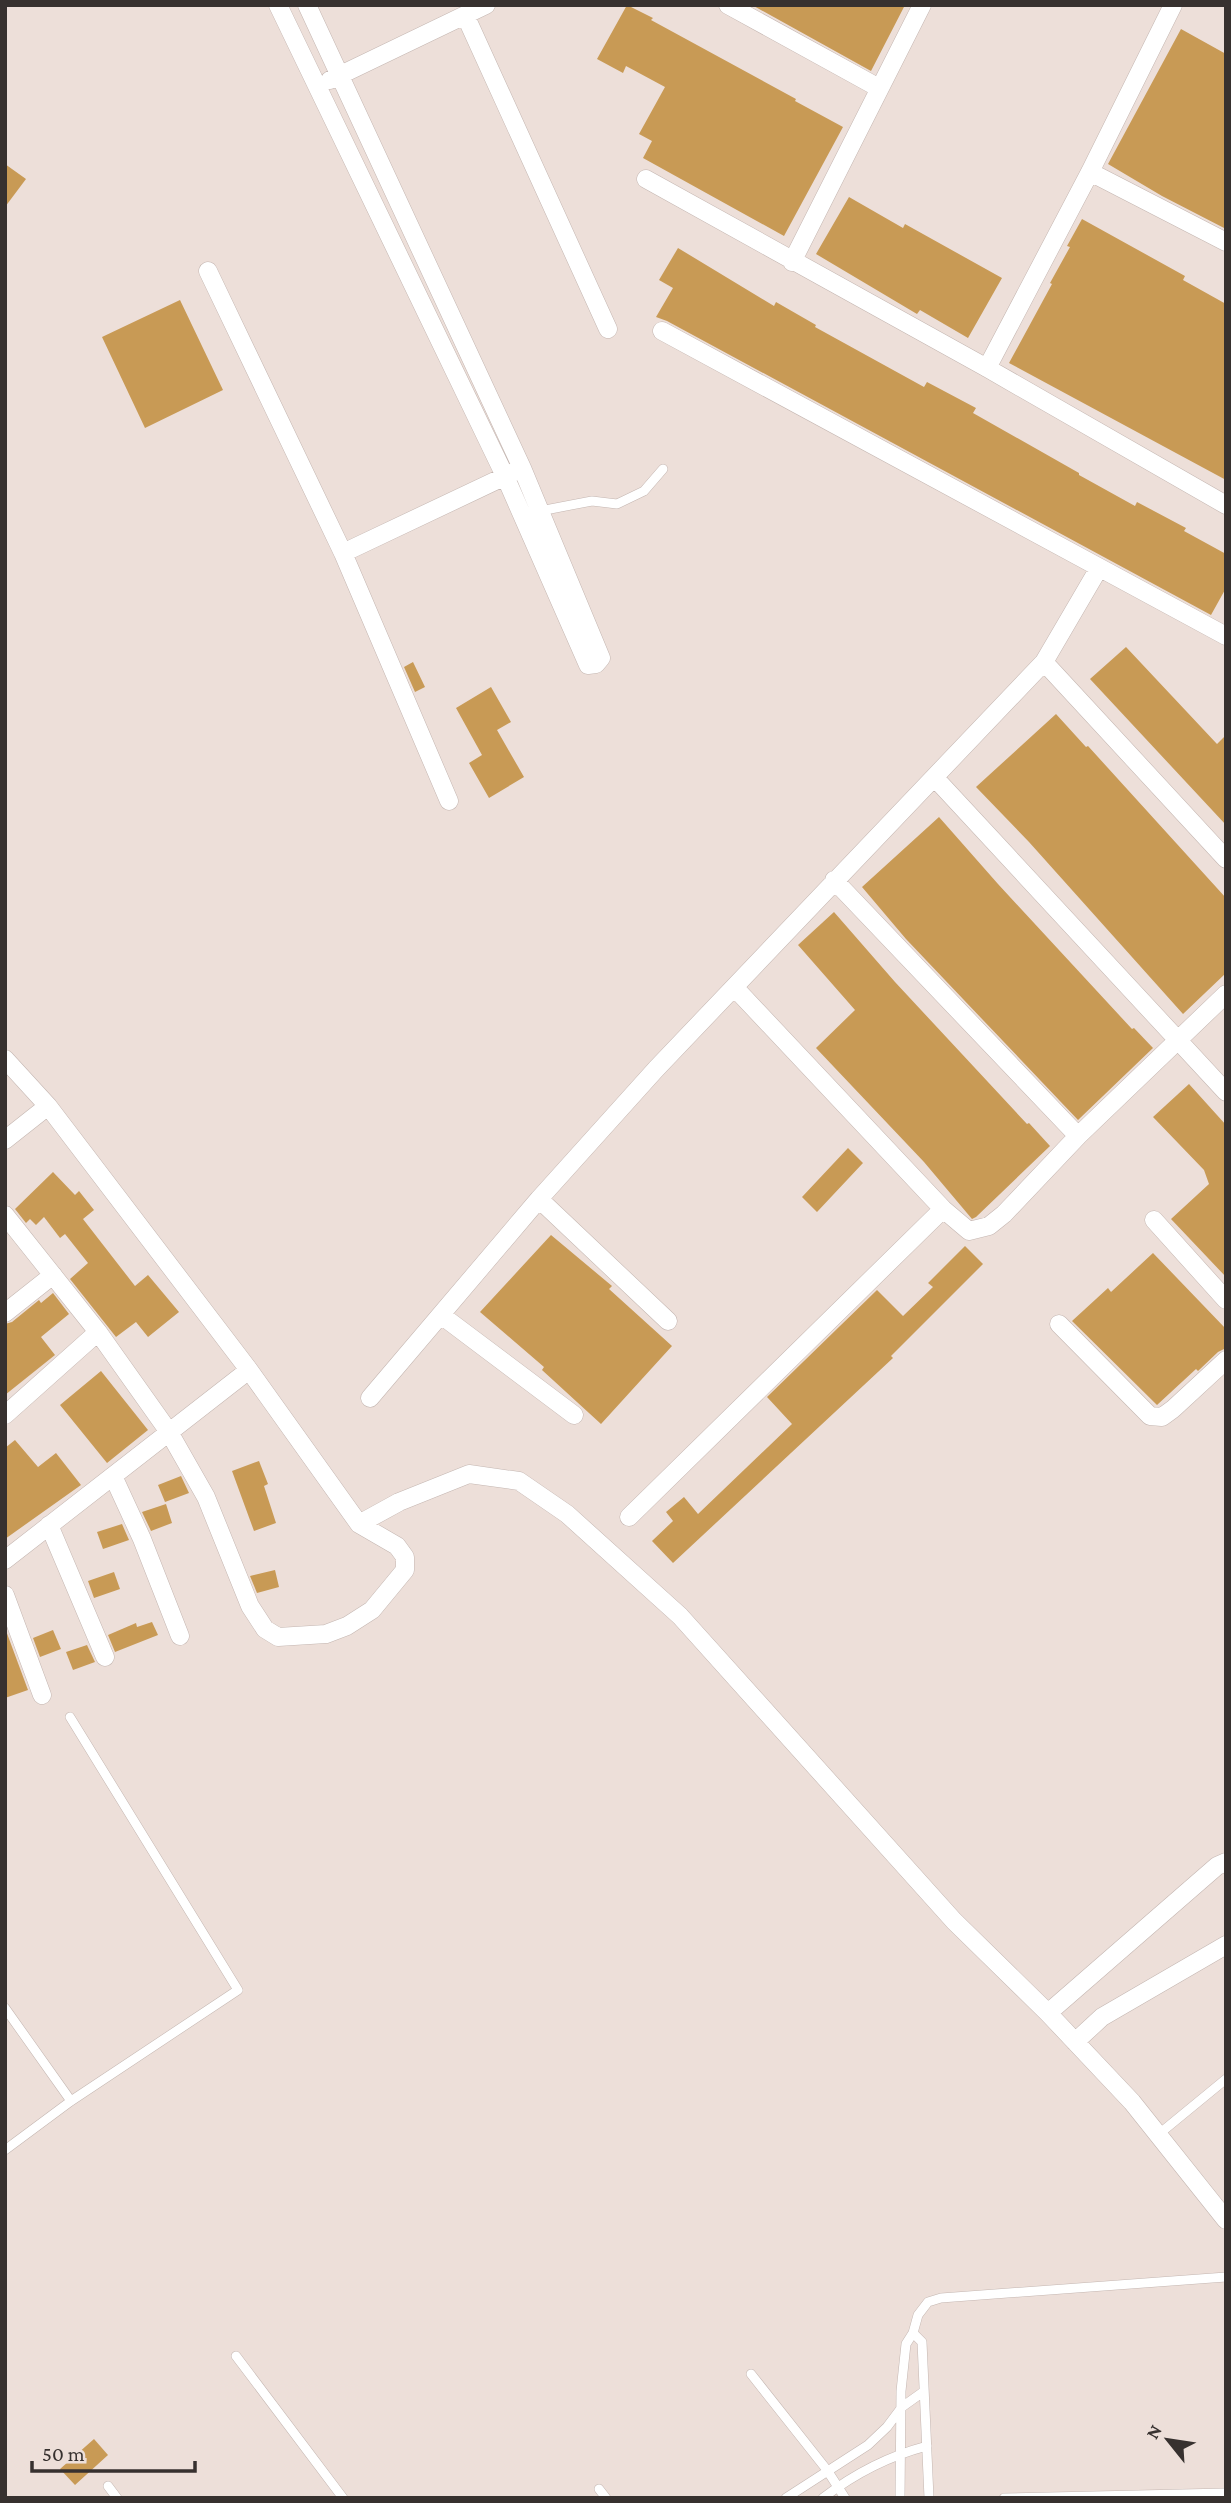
<svg xmlns="http://www.w3.org/2000/svg" width="1231" height="2503" font-family="'Crimson Pro',serif">
  <style>
    .building { fill: #c89a55 }
    .lines { fill: none; stroke-linecap: round; stroke-linejoin: round }
    .lane-casing { stroke: #c4b6b1; stroke-width: 10 }
    .street-casing { stroke: #c4b6b1; stroke-width: 19 }
    .lane { stroke: #fff; stroke-width: 9 }
    .street { stroke: #fff; stroke-width: 18 }
  </style>
  <rect width="100%" height="100%" fill="#eddfd9"/>
  <path class="building" d="M627,5L653,18L651,20L796,99L795,101L843,127L784,236L643,158L652,141L639,134L665,87L626,66L623,73L597,59Z
    M752,5H905L871,71Z
    M1181,29L1226,54V229L1162,196L1108,164Z
    M5,164L26,179L5,207Z
    M849,197L903,228L905,224L1002,278L968,338L920,310L917,314L816,254Z
    M1082,219L1185,276L1183,280L1226,304V480L1009,363L1052,284L1050,283L1070,247L1067,246Z
    M678,248L774,306L776,302L816,325L815,327L924,387L927,382L976,408L973,413L1079,473V475L1135,506L1137,502L1186,528L1184,531L1226,554V588L1211,615L667,321L656,317L673,288L659,280Z
    M180,300L223,390L145,428L102,337Z
    M1126,647L1217,744L1226,735V825L1090,679Z
    M413,662L425,687L415,692L404,667Z
    M491,687L511,722L497,730L524,777L489,798L469,763L482,755L456,708Z
    M1056,714L1086,747L1088,746L1226,898V973L1183,1014L1029,842L976,787Z
    M939,817L998,884L1132,1029L1134,1028L1153,1048L1078,1120L906,939L862,887Z
    M834,912L895,982L1027,1124L1029,1123L1050,1146L976,1217L972,1219L924,1162L816,1048L855,1010L798,945Z
    M1189,1084L1226,1125V1277L1171,1219L1209,1184L1204,1170L1153,1117Z
    M848,1148L863,1163L817,1212L802,1197Z
    M53,1172L75,1195L79,1191L94,1210L83,1219L135,1286L148,1275L179,1312L148,1337L136,1322L116,1337L70,1279L88,1263L65,1234L60,1238L44,1217L36,1225L30,1219L26,1223L15,1209Z
    M551,1235L612,1286L609,1289L672,1346L601,1424L542,1370L544,1367L480,1312Z
    M965,1246L983,1264L891,1356L893,1358L673,1563L652,1541L673,1521L666,1512L684,1497L698,1514L792,1424L767,1397L877,1290L903,1316L933,1287L928,1283Z
    M1153,1253L1226,1329V1348L1218,1352L1198,1371L1196,1369L1157,1405L1072,1321L1108,1288L1111,1292Z
    M53,1293L69,1314L41,1337L55,1355L5,1395V1324L12,1322L39,1300L41,1303Z
    M101,1371L148,1430L107,1463L60,1405Z
    M15,1440L38,1467L56,1453L81,1485L5,1539V1448Z
    M259,1461L268,1484L264,1486L276,1523L254,1531L232,1471Z
    M181,1476L189,1493L165,1502L158,1485Z
    M166,1504L172,1523L151,1531L142,1512Z
    M122,1524L129,1540L103,1549L97,1532Z
    M275,1570L279,1587L257,1593L250,1576Z
    M114,1572L120,1589L94,1598L88,1581Z
    M152,1622L158,1635L115,1652L108,1635L136,1623L137,1627Z
    M5,1628L28,1690L5,1698Z
    M53,1630L61,1649L40,1657L33,1638Z
    M87,1645L95,1662L73,1670L66,1652Z
    M94,2439L108,2455L75,2485L60,2469Z"/>
  <g class="lines">
    <g class="lane-casing">
      <path id="lane" d="M540,511L592,501L617,504L644,491L663,469
        M5,2008L71,2101
        M1159,2134L1226,2079
        M5,2150L71,2101L238,1990L70,1717
        M913,2333L922,2342L929,2498
        M236,2356L343,2498
        M751,2374L827,2470L845,2498
        M108,2486L117,2498
        M599,2489L606,2498
        M786,2498L868,2445L887,2427L902,2407L923,2392
        M823,2498C854,2474 889,2456 927,2446
        M900,2498L901,2391L906,2344L913,2333L918,2315L928,2302L941,2298L1226,2277
        M1004,2498L1226,2493"/>
    </g>
    <g class="street-casing">
      <path id="street" d="M278,5L505,476L588,665L596,664L601,658L522,468L307,5
        M728,5L879,88
        M466,17L608,329
        M330,80L486,5
        M1090,172L1226,242
        M646,179L987,368L1226,505
        M792,262L922,5
        M208,271L343,553L449,801
        M662,331L1226,636
        M987,368L1090,172L1173,5
        M343,553L514,472
        M1044,662L1226,859
        M935,778L1226,1092
        M834,880L1078,1136
        M735,988L943,1209L969,1231L989,1226L1004,1214L1078,1136L1226,994
        M5,1059L48,1106L249,1370L359,1524L397,1546L405,1557V1570L372,1610L347,1626L326,1634L278,1637L265,1629L250,1606L206,1497L169,1432L98,1332L5,1215
        M5,1140L48,1106
        M539,1199L668,1321
        M1154,1220L1226,1300
        M5,1313L53,1275
        M441,1315L574,1415
        M1059,1324L1150,1416L1162,1417L1173,1409L1226,1360
        M370,1398L539,1199L656,1069L1044,662L1099,568
        M5,1415L98,1332
        M113,1476L142,1539L180,1636
        M629,1517L943,1209
        M359,1524L399,1502L469,1474L519,1481L567,1514L680,1616L954,1921L1048,2013L1132,2102L1226,2220
        M49,1525L105,1657
        M5,1560L249,1370
        M5,1595L42,1695
        M1048,2013L1217,1866L1226,1862
        M1075,2042L1102,2017L1226,1945"/>
    </g>
    <use href="#lane" class="lane"/>
    <use href="#street" class="street"/>
  </g>
  <rect width="1231" height="2503" fill="none" stroke="#37312f" stroke-width="14"/>
  <g transform="translate(1168 2440) rotate(300)" stroke="#eddfd9" stroke-width="5" paint-order="stroke">
  <path d="M0-5L12 26L0 18L-12 26Z" fill="#37312f"/>
  <text y="-10" font-size="19" font-weight="bold" text-anchor="middle" fill="#37312f">N</text>
  </g>
  <path d="M32 2461v10h163v-10" fill="none" stroke="#37312f" stroke-width="3.5"/>
  <text x="42" y="2461" font-size="21" fill="#37312f" stroke="#eddfd9" stroke-width="5" paint-order="stroke">50 m</text>
</svg>
